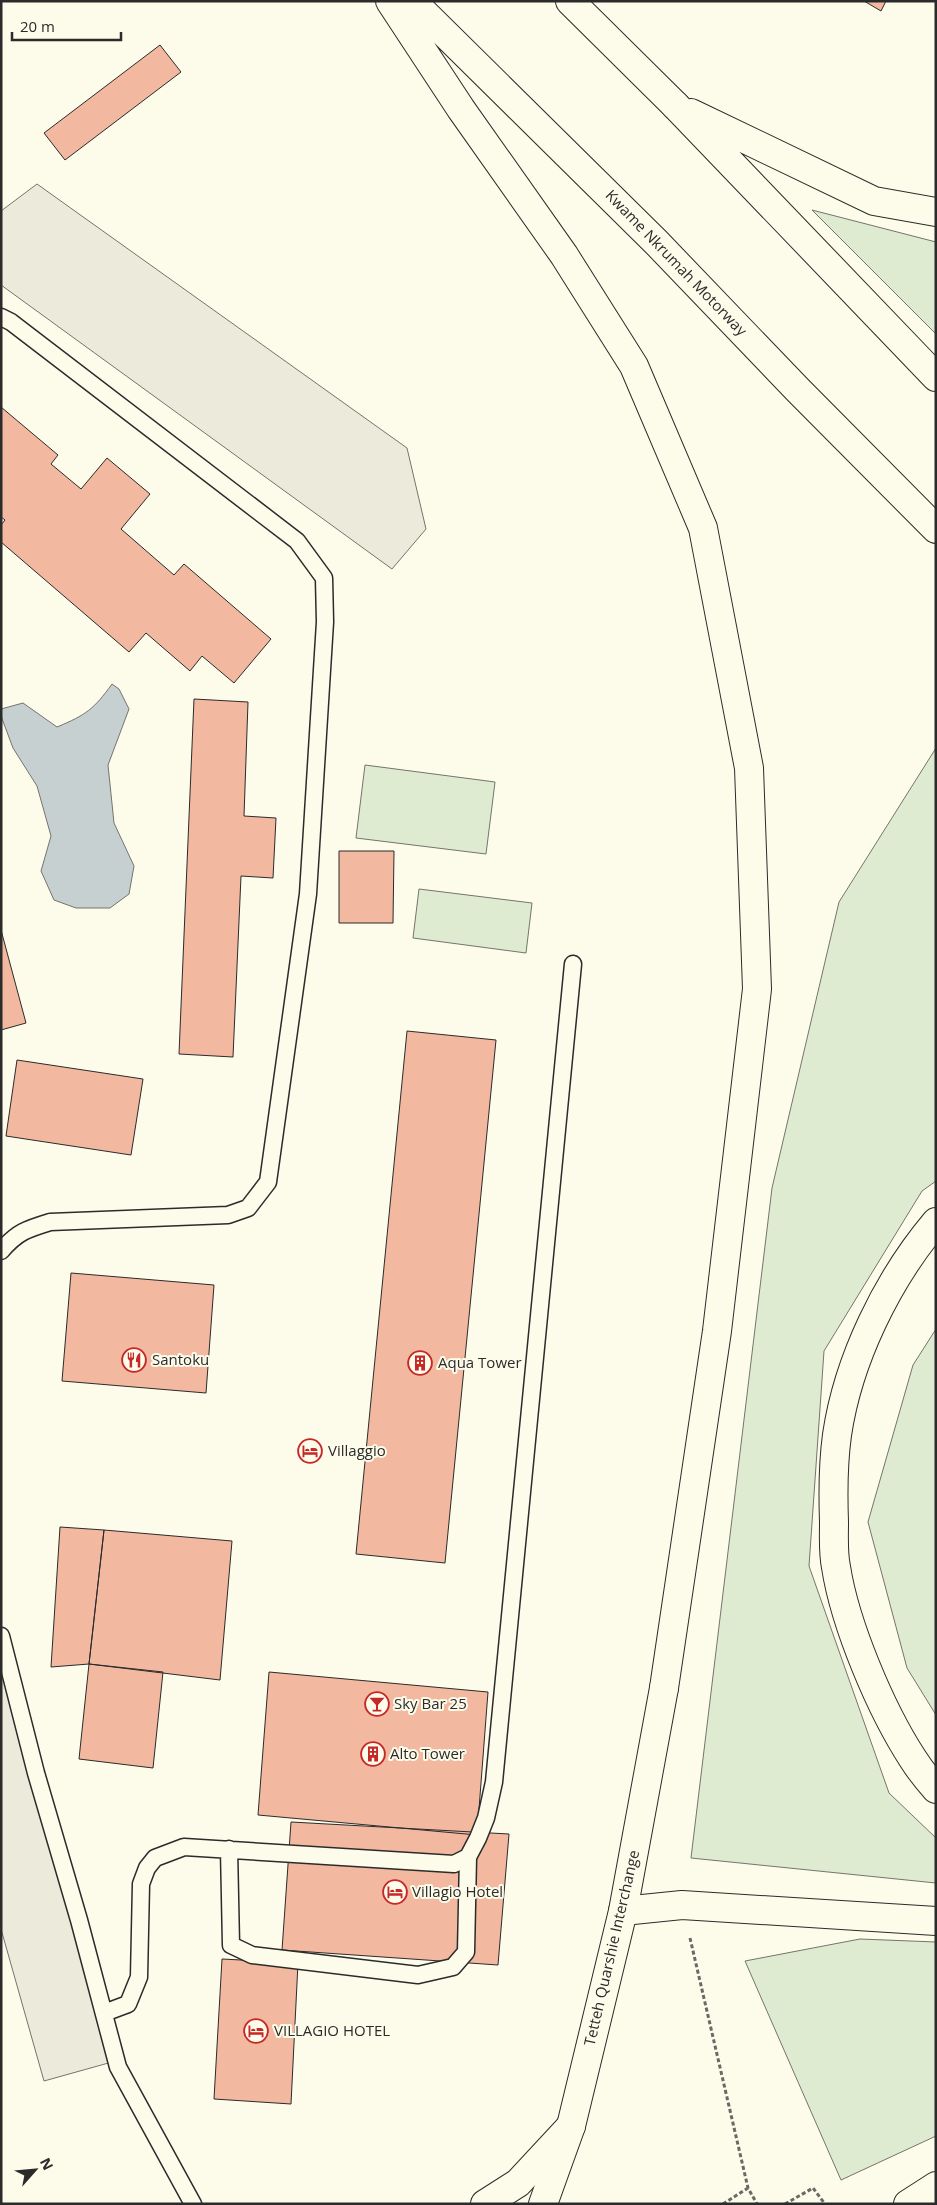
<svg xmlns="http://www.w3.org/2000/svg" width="937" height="2205" font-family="'Open Sans',sans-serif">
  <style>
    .green { fill: #deebd1; stroke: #74746e }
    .parking { fill: #eceadb; stroke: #74746e }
    .water { fill: #c7d0d0; stroke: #74746e }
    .building { fill: #f2b8a0; stroke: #2b2b2b }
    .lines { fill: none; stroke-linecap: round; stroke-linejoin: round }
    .service-casing { stroke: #2b2b2b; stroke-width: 19 }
    .minor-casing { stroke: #2b2b2b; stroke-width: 30 }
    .tertiary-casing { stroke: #2b2b2b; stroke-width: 30 }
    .trunk-casing { stroke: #2b2b2b; stroke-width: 30 }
    .motorway-casing { stroke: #2b2b2b; stroke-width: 30 }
    .path { stroke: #6a6964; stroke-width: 3; stroke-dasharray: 4 2.5; stroke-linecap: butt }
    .service { stroke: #fdfbea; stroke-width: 16 }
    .minor { stroke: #fdfbea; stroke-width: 28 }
    .tertiary { stroke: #fdfbea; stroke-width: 28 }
    .trunk { stroke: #fdfbea; stroke-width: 28 }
    .motorway { stroke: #fdfbea; stroke-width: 28 }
    .labels { text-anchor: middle; stroke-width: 4; stroke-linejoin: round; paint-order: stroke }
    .street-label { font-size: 15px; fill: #2b2b2b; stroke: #fdfbea }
    .poi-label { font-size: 15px; fill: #2b2b2b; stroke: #fdfbea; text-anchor: start }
  </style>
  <rect width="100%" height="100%" fill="#fdfbea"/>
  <path class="green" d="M812,210L936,242V334Z
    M936,748V1181L922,1191L824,1351L809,1566L889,1793L936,1838V1883L691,1858L772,1188L839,902Z
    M365,765L495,782L486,854L356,838Z
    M419,889L532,903L526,953L413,938Z
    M936,1329V1715L907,1668L868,1522L913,1365Z
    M860,1939L936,1942V2136L841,2180L745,1961Z"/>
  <path class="parking" d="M37,184L407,448L426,529L392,569L1,285V211Z
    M1,1668L112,2062L44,2081L1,1929Z"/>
  <path class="water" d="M112,684L119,689L129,709L108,765L114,823L134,866L129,894L110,908H76L54,900L41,871L51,836L37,786L13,748L1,716V709L23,703L57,727C86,715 94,709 112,684Z"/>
  <path class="building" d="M864,1H886L881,11Z
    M160,45L181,72L65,160L44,133Z
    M1,407L58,455L51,464L81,489L107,458L150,494L121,529L174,575L184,564L271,639L234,683L202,656L190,671L146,633L129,652L1,542V525L5,520L1,517Z
    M194,699L248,702L244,816L276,818L273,878L241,876L233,1057L179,1054Z
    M339,851H394L393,923H339Z
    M1,930L26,1023L1,1030Z
    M407,1031L496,1040L445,1563L356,1554Z
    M17,1060L143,1079L131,1155L6,1136Z
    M71,1273L214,1285L206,1393L62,1381Z
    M60,1527L104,1530L89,1664L51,1667Z
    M104,1530L232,1541L220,1680L89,1664Z
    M89,1664L163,1672L153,1768L79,1759Z
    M269,1672L488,1692L477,1835L258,1815Z
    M291,1822L509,1834L498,1965L282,1950Z
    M222,1959L298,1963L291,2104L214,2099Z"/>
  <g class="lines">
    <g class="service-casing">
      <path id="service" d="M1,317L11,322L297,541L324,578L325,622L308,894L268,1182L248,1208L228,1215L50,1222C27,1229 17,1232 1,1251
        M1,1636L36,1773L79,1920L118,2067L193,2204
        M229,1849L231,1945L252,1955L418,1975L453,1967L466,1952L468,1857L478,1838L486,1818L494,1782L573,964
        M104,2013L128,2004L139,1977L141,1884L147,1868L155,1858L184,1847L454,1864L468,1857"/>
    </g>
    <g class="minor-casing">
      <path id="minor" d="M485,2204L518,2183L571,2126"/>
    </g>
    <g class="tertiary-casing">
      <path id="tertiary" d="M543,2204L571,2126L623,1911L664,1688"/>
    </g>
    <g class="trunk-casing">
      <path id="trunk" d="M570,1L675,105
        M623,1911L682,1905L936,1921
        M908,2204L936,2186"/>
    </g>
    <g class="motorway-casing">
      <path id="motorway" d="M390,1L461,109L564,255L634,366L703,528L749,768L757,989L717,1331L664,1688
        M412,1L656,242L798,390L936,529
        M675,105L936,377
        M691,113L874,201L936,212
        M936,1222C887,1280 848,1360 837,1435C833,1464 833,1494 834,1522C834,1537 833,1553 836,1567C845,1625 881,1710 913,1759C920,1770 928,1780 936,1789"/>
    </g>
    <path class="path" d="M690,1938L748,2188L757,2204
      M723,2204L748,2188
      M785,2204L813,2188L825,2204"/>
    <use href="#service" class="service"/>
    <use href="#minor" class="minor"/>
    <use href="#tertiary" class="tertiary"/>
    <use href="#trunk" class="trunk"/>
    <use href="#motorway" class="motorway"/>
  </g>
  <defs>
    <g id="restaurant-ring" transform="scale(1.25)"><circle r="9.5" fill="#fdfbea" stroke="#c62828" stroke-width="1.5"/><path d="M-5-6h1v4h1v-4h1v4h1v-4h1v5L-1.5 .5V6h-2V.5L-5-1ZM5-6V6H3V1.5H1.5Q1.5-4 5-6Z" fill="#c62828"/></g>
    <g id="building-ring" transform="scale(1.25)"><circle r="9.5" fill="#fdfbea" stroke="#c62828" stroke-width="1.5"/><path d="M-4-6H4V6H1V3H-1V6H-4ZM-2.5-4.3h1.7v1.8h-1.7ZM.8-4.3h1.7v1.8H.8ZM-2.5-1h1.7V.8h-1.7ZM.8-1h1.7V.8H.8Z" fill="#c62828"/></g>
    <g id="hotel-ring" transform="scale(1.25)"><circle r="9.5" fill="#fdfbea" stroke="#c62828" stroke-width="1.5"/><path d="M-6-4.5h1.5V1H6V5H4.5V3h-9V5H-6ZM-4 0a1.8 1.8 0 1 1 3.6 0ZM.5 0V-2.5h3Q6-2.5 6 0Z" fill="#c62828"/></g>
    <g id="bar-ring" transform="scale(1.25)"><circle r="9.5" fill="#fdfbea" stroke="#c62828" stroke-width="1.5"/><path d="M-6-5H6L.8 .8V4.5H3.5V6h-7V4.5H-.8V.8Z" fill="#c62828"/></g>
  </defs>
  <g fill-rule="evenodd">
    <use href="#restaurant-ring" x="134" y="1360"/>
    <use href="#building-ring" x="420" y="1363"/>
    <use href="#hotel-ring" x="310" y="1451"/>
    <use href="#bar-ring" x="377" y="1704"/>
    <use href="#building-ring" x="373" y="1754"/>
    <use href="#hotel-ring" x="395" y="1892"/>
    <use href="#hotel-ring" x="256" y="2031"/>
  </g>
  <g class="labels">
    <g class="street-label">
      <text transform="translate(676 263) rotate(46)" y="5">Kwame Nkrumah Motorway</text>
      <text transform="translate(612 1948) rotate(-77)" y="5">Tetteh Quarshie Interchange</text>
    </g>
    <g class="poi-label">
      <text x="152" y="1365">Santoku</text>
      <text x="438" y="1368">Aqua Tower</text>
      <text x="328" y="1456">Villaggio</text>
      <text x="394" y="1709">Sky Bar 25</text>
      <text x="390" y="1759">Alto Tower</text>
      <text x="412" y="1897">Villagio Hotel</text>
      <text x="274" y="2036">VILLAGIO HOTEL</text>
    </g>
  </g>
  <rect width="937" height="2205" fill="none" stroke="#2b2b2b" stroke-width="5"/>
  <g transform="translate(35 2170) rotate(63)" stroke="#fdfbea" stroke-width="4" paint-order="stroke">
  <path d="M0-4L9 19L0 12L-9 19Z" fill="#2b2b2b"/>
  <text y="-8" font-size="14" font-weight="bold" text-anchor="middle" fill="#2b2b2b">N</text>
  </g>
  <path d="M12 32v8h109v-8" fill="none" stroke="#2b2b2b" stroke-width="2.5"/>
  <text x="20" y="32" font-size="15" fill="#2b2b2b" stroke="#fdfbea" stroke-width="4" paint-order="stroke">20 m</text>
</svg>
